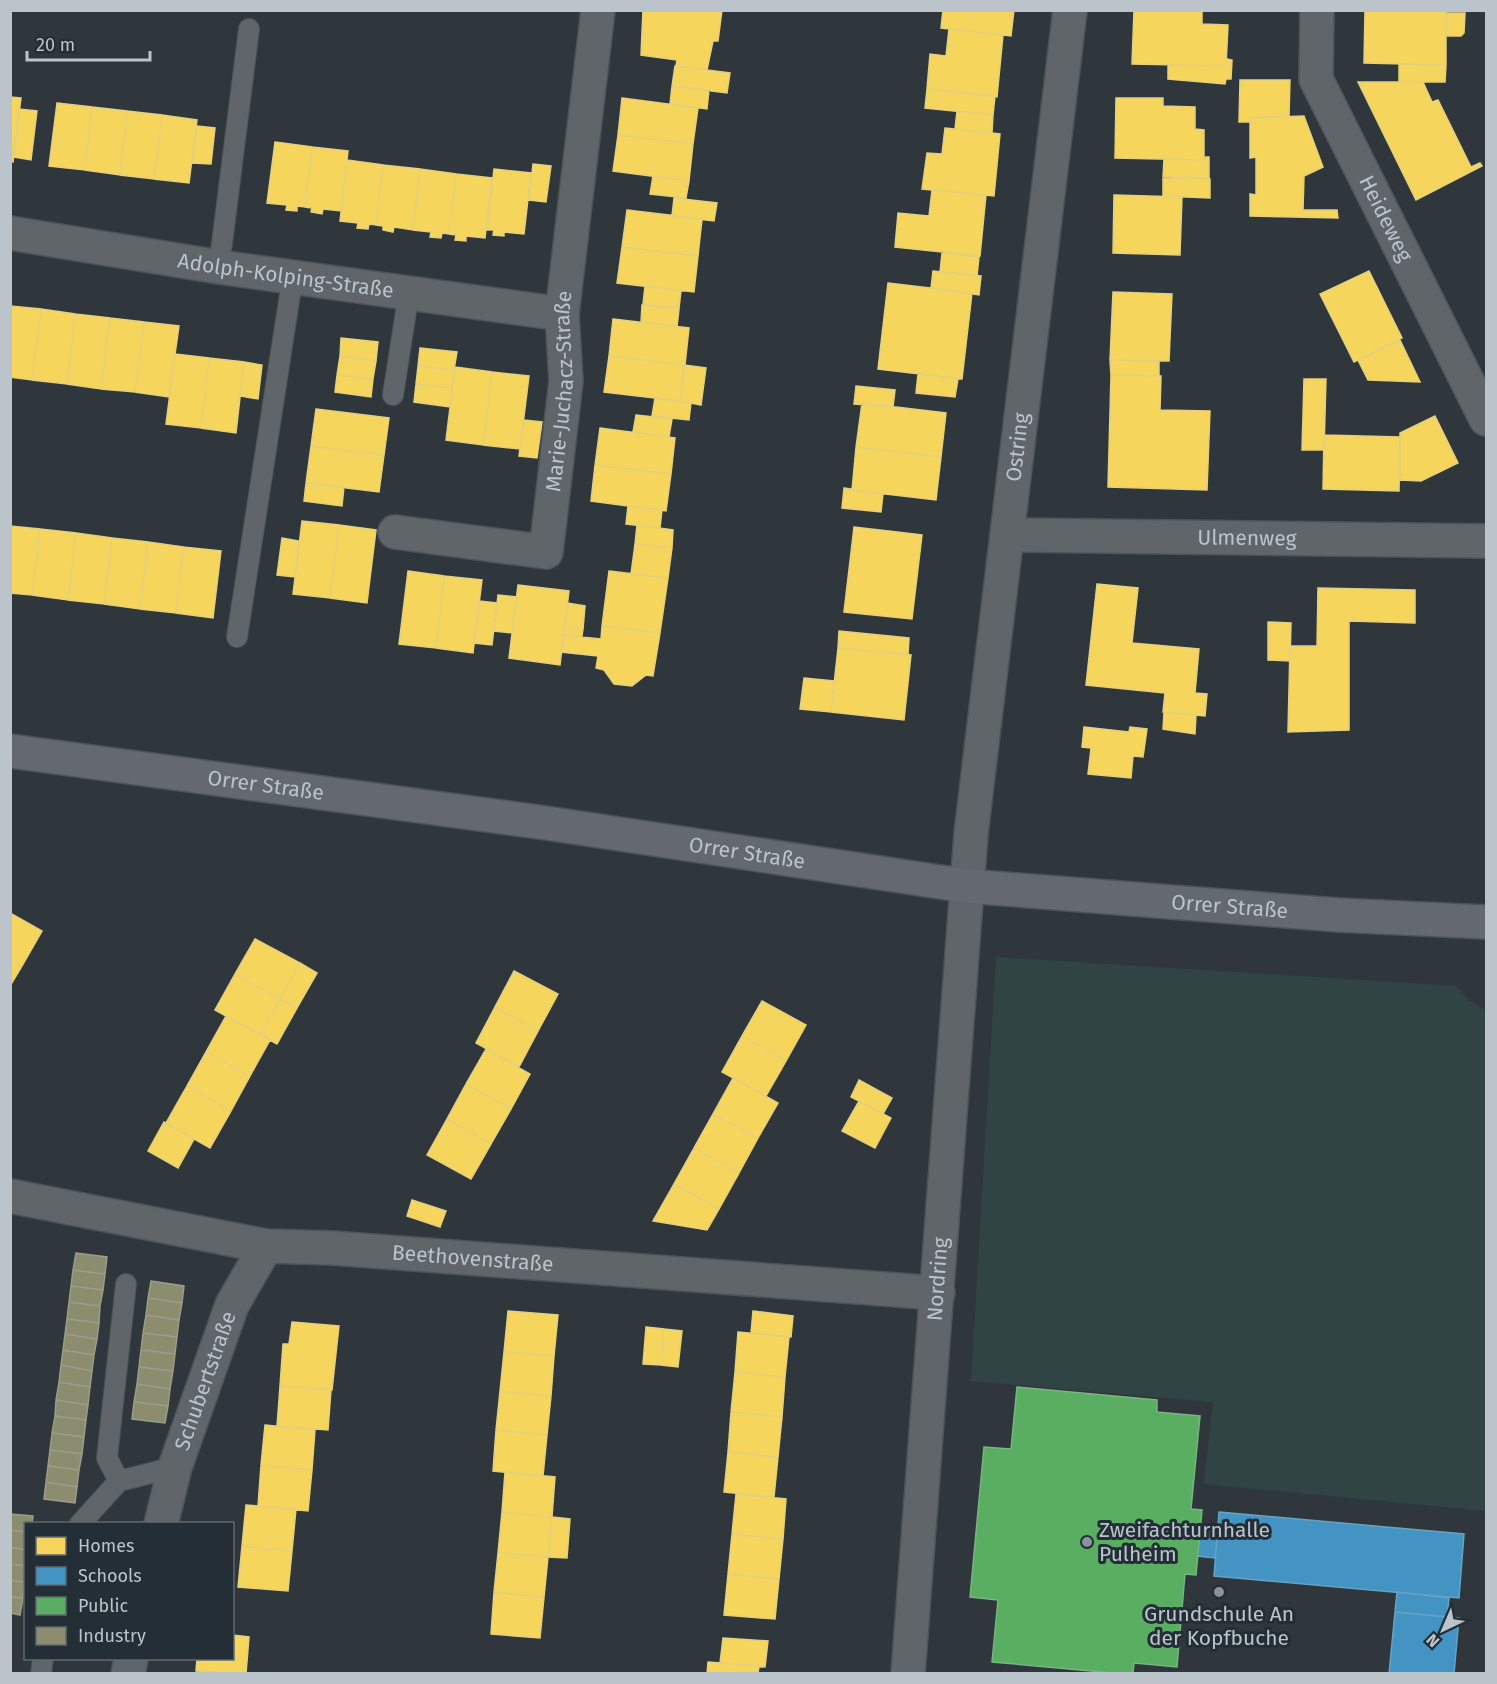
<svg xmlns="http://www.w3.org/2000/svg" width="1497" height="1684" font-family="'Fira Sans',sans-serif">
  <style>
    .green { fill: #304543 }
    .homes { fill: #f6d55c; stroke: #e4d07d; stroke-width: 1.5 }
    .schools { fill: #4393c3; stroke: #67a2c5; stroke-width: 1.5 }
    .public { fill: #5aae61; stroke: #77b581; stroke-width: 1.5 }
    .industry { fill: #8c8c6e; stroke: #9a9d8a; stroke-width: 1.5 }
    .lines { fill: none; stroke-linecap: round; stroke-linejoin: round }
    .lane-casing { stroke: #4d5356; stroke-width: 22 }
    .street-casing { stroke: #4d5356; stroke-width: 36 }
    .secondary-casing { stroke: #4d5356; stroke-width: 36 }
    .lane { stroke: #60656a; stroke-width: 20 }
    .street { stroke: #60656a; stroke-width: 33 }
    .secondary { stroke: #63696e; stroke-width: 33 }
    .poi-dot { fill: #8a9399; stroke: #232e36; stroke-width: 2 }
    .labels { text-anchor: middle; stroke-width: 6; stroke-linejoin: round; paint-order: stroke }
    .street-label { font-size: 21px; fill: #bbc4cb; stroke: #232e36 }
    .poi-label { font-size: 21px; fill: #bbc4cb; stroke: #232e36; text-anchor: start }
  </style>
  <rect width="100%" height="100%" fill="#2f373c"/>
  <path class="green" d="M996,957L1456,986L1470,1001L1486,1011V1511L1204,1484L1213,1402L971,1381Z"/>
  <path class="homes" d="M643,10H722L718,41H713L707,70L676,66L677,60L641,55Z
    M943,10H1014L1011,36L941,28Z
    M1134,10H1202V24L1228,25L1226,66L1132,64Z
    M1365,10H1446V65L1364,63Z
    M1446,13H1465L1464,33L1461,36H1446Z
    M949,29L1003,35L997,97L927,89L930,54L946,56Z
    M1227,59L1232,60L1231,79H1226L1225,84L1168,79V65L1226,66Z
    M1399,64L1446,65L1445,82H1399Z
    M675,66L730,73L727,93L672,86Z
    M1240,80H1290L1289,116L1250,118V122H1239Z
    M1358,82H1423L1432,102L1438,100L1471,167L1480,163L1482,166L1416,200Z
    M672,86L709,90L707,109L670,104Z
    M927,89L995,96L993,115L925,108Z
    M10,97L21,98L13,162L10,161Z
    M622,98L698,108L693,144L618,135Z
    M1116,98H1163V106L1195,107V129L1204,130V160L1115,158Z
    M57,103L92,107L85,170L49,166Z
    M92,107L127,111L120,175L85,170Z
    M19,109L37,111L31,160L13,157Z
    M127,111L162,115L154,179L120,175Z
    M957,111L993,115L992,133L955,129Z
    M162,115L197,120L189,183L154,179Z
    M1304,116L1323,167L1304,176L1303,210H1337L1338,218L1250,216V194L1256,195V157L1250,158V118Z
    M197,126L215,128L211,164L192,163Z
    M945,128L1000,134L994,196L922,189L927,153L942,154Z
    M618,135L693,144L689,181L613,171Z
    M275,142L312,147L305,207L297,206V211L286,210L287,205L267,203Z
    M312,147L348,151L341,211L323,209L322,214L311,212L312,208L305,207Z
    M1204,157H1209V178L1163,177L1164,159L1204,160Z
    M347,160L383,165L376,225L369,224L368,229L357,228L358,223L340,221Z
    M533,164L551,166L546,202L529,200Z
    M383,165L420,169L413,230L394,227L393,232L383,230V226L376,225Z
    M420,169L456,174L449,234L442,233L441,238L430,237L431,232L413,230Z
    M494,169L531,173L524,234L504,232V236L493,235L494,230H487Z
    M456,174L492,178L485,238L466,236V241L455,240L456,235L449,234Z
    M653,176L689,181L686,198L650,194Z
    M1163,178L1210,179V198L1163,196Z
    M932,190L986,195L980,256L895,247L898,213L929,216Z
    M1114,195L1182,197L1180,255L1113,253Z
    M674,198L717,203L714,221L672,216Z
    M627,210L702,219L698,256L622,247Z
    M622,247L698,256L694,292L617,283Z
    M942,253L979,257L977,276L940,272Z
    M933,271L981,276L979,295L931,288Z
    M1369,271L1402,338L1354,362L1320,294Z
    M888,283L972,293L962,379L878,369Z
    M645,286L681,291L679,308L643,304Z
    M1113,292L1172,294L1169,361L1110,360Z
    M642,305L679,309L677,327L641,322Z
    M10,306L41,309L32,380L10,377Z
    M41,309L75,314L67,384L32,380Z
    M75,314L110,318L101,389L67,384Z
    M110,318L144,322L135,392L101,389Z
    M613,319L689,328L685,365L609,356Z
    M144,322L179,326L169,397L135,392Z
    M341,338L378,342L376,361L340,356Z
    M1400,340L1420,382L1368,380L1358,360Z
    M420,348L457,352L454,370L418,366Z
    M175,354L209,358L201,428L166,424Z
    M340,356L376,361L373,379L337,375Z
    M609,356L685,365L680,401L604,392Z
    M209,358L244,362L236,433L201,428Z
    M1110,360L1159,361V376L1111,375Z
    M244,362L262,365L258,399L240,396Z
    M684,365L706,368L701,405L680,401Z
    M418,366L454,370L452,388L416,384Z
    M455,367L492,372L483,445L446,440Z
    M492,372L529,376L520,449L483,445Z
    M918,374L958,379L955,397L916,393Z
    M337,375L373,379L371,397L335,392Z
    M1111,375L1161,376L1160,410L1210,411L1207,490L1108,487Z
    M1304,379H1326L1324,450H1302Z
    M416,384L452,388L450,407L414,402Z
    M856,386L895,390L893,407L854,404Z
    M655,398L691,403L689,420L652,416Z
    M862,403L946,413L941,457L856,447Z
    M316,409L389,418L384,455L311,446Z
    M636,415L672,419L669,437L633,432Z
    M1435,416L1458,463L1421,481L1400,480V433Z
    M524,420L542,422L537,458L519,456Z
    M600,428L675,438L671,474L595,465Z
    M1324,435L1400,437L1399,491L1323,489Z
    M311,446L384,455L379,492L306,483Z
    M856,447L941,457L936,500L852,490Z
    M595,465L671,474L666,511L591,501Z
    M306,483L344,487L342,506L304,501Z
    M844,488L883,494L881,512L842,508Z
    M628,506L662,510L660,528L626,524Z
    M302,521L339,525L330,598L293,594Z
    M339,525L376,530L367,603L330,598Z
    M637,525L673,530L672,548L635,544Z
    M10,526L40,529L32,595L10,593Z
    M854,527L922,535L912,619L844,612Z
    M40,529L76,533L68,600L32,595Z
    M76,533L112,538L104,604L68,600Z
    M112,538L148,542L140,609L104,604Z
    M282,538L299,541L295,577L277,575Z
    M148,542L183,547L176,613L140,609Z
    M635,544L672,548L668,578L631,574Z
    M183,547L221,551L213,618L176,613Z
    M408,571L444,576L436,648L399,644Z
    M609,571L668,578L660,633L602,626Z
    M444,576L482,580L473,653L436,648Z
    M1097,584L1138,588L1132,643L1199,649L1195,693L1207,694L1205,716L1163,712L1165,693L1086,685Z
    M518,585L569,591L560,665L509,658Z
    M1318,588L1415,590V623L1349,621V730L1288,732L1290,646H1317Z
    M498,595L517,597L512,633L494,631Z
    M479,601L497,603L492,645L474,643Z
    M567,603L585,606L583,629L564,627Z
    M1268,622L1291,623L1290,661L1268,660Z
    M602,626L660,633L653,676L646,675L632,686L614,684L604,670L596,668L598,656L561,652L563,635L601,639Z
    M564,627L583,629L582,636L563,635Z
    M839,631L909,638L908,655L838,648Z
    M838,648L911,655L904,720L831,712Z
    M804,678L834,681L831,712L800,709Z
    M1164,712L1196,715L1195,734L1163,729Z
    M1084,727L1129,732L1130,727L1147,729L1143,757L1133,756L1131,778L1088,774L1091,748L1082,747Z
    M10,913L42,931L22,966L10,959Z
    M255,939L300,963L280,999L235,974Z
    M10,959L22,966L10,986Z
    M300,963L317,973L297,1008L280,999Z
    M514,971L558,994L538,1031L495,1007Z
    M235,974L280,999L260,1035L215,1010Z
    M280,999L297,1008L277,1044L260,1035Z
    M762,1001L806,1025L786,1061L742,1036Z
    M495,1007L538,1031L519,1067L476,1043Z
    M226,1016L270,1040L250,1076L206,1052Z
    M742,1036L786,1061L766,1096L722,1072Z
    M486,1049L530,1074L511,1109L466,1084Z
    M206,1052L250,1076L231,1111L187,1086Z
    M733,1078L778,1103L758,1138L713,1114Z
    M859,1080L892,1098L883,1114L851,1097Z
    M466,1084L511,1109L491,1144L447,1119Z
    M187,1086L231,1111L210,1148L166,1123Z
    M859,1101L891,1118L875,1148L842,1131Z
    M713,1114L758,1138L739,1173L694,1148Z
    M447,1119L491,1144L471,1179L427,1155Z
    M164,1122L194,1139L178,1168L148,1151Z
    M694,1148L739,1173L719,1209L674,1184Z
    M674,1184L719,1209L707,1230L653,1221Z
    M412,1200L446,1211L440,1227L407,1216Z
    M508,1311L558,1315L554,1356L504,1352Z
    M753,1311L793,1316L791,1337L751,1333Z
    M292,1322L339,1326L332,1390L280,1386L283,1344H289Z
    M646,1327L664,1329L661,1365L643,1364Z
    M664,1329L682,1331L678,1367L661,1365Z
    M738,1332L789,1337L785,1377L735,1372Z
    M504,1352L554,1356L551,1396L500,1391Z
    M735,1372L785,1377L782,1417L731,1412Z
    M280,1386L331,1390L328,1430L277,1426Z
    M500,1391L551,1396L547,1435L496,1430Z
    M731,1412L782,1417L778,1457L728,1452Z
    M265,1425L315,1430L312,1470L261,1465Z
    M496,1430L547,1435L543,1476L493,1471Z
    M728,1452L778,1457L774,1497L724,1492Z
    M261,1465L312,1470L308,1511L258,1506Z
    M505,1472L555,1477L552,1517L502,1512Z
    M736,1494L786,1499L783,1539L732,1534Z
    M246,1505L296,1509L292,1551L242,1546Z
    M502,1512L552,1517L548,1557L498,1553Z
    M552,1517L570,1519L567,1558L548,1557Z
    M732,1534L783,1539L779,1579L728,1574Z
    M242,1546L292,1551L288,1591L238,1587Z
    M498,1553L548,1557L544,1597L494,1592Z
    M728,1574L779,1579L775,1619L724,1615Z
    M494,1592L544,1597L540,1638L491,1634Z
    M232,1635L249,1637L246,1674L196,1671L197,1658H232Z
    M723,1638L768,1641L765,1667L720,1663Z
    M708,1662L759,1666L758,1674H707Z"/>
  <path class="schools" d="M1219,1512L1464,1534L1459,1598L1214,1576Z
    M1200,1528L1218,1530L1215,1558L1197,1556Z
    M1397,1592L1449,1598L1447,1617L1395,1612Z
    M1395,1612L1459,1618L1454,1674H1389Z"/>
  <path class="public" d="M1017,1387L1157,1400V1412L1200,1416L1191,1509L1202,1510L1196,1575L1185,1574L1177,1667L1134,1663L1133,1674H1124L992,1662L998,1600L970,1597L984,1447L1011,1449Z"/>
  <path class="industry" d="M76,1253L107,1257L105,1274L73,1270Z
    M73,1270L105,1274L103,1290L71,1286Z
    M151,1281L184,1286L182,1303L148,1298Z
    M71,1286L103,1290L100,1306L69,1302Z
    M148,1298L182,1303L179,1320L146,1315Z
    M69,1302L100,1306L99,1323L67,1319Z
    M146,1315L179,1320L177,1337L143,1333Z
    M67,1319L99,1323L97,1339L65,1334Z
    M143,1333L177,1337L175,1354L141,1350Z
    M65,1334L97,1339L94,1355L63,1350Z
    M63,1350L94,1355L92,1371L61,1365Z
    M141,1350L175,1354L173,1371L139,1367Z
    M61,1365L92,1371L90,1387L59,1382Z
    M139,1367L173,1371L170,1389L137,1384Z
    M59,1382L90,1387L88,1405L56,1400Z
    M137,1384L170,1389L168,1406L134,1402Z
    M56,1400L88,1405L86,1420L55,1416Z
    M134,1402L168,1406L165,1423L132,1419Z
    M55,1416L86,1420L84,1437L52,1433Z
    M52,1433L84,1437L82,1454L50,1450Z
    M50,1450L82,1454L79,1470L48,1466Z
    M48,1466L79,1470L77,1487L46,1482Z
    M46,1482L77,1487L75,1503L44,1499Z
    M10,1514L33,1516L32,1524H26V1532L10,1530Z
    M10,1530L26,1532V1550L10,1547Z
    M10,1547L26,1550V1566L10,1564Z
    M10,1564L26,1566L24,1582L10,1580Z
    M10,1580L24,1582L23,1598L10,1597Z
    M10,1597L23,1598L20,1615L10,1613Z"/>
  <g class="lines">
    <g class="lane-casing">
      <path id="lane" d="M219,267L249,29
        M393,395L409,292
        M237,637L293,275
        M119,1481L107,1458L126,1284
        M80,1524L119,1481L175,1467
        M41,1674L43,1658"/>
    </g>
    <g class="street-casing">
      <g id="street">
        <path id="s1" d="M1317,10L1316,79L1486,419"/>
        <path id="s2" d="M10,233L219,267L562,314"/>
        <path id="s3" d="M395,532L546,552L566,381L562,314L598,10"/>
        <path id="s4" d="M1007,535L1486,541"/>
        <path id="s5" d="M10,1196L266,1246L332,1248L938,1293"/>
        <path id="s6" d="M161,1524L175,1467L232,1305L266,1246"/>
        <path d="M128,1674L131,1658"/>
        <path id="s7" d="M908,1674L971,834L1070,10"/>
      </g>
    </g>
    <g class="secondary-casing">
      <g id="secondary">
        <path id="s8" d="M10,751L546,823L967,886L1338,915L1486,922"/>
      </g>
    </g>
    <use href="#lane" class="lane"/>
    <use href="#street" class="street"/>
    <use href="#secondary" class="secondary"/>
  </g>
  <g class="poi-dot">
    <circle cx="1087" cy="1542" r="6"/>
    <circle cx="1219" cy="1592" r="6"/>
  </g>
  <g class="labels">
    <g class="street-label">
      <text dy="7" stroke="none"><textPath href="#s1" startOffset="225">Heideweg</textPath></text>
      <text dy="7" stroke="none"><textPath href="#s2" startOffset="279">Adolph-Kolping-Straße</textPath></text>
      <text dy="7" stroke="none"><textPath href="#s3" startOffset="314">Marie-Juchacz-Straße</textPath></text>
      <text dy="7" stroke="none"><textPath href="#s7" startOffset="1232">Ostring</textPath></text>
      <text dy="7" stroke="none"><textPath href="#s4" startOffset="240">Ulmenweg</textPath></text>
      <text dy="7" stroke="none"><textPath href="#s8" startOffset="258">Orrer Straße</textPath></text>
      <text dy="7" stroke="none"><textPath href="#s8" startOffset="744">Orrer Straße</textPath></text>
      <text dy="7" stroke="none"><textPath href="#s8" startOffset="1230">Orrer Straße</textPath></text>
      <text dy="7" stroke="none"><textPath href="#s5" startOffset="468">Beethovenstraße</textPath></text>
      <text dy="7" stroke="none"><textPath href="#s7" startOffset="396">Nordring</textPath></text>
      <text dy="7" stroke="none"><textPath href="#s6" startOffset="150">Schubertstraße</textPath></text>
    </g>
    <g class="poi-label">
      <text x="1099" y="1537">Zweifachturnhalle<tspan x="1099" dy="24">Pulheim</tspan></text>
      <text x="1219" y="1621" text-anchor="middle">Grundschule An<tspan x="1219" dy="24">der Kopfbuche</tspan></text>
    </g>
  </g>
  <rect width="1497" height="1684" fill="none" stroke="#bbc4cb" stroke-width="24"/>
  <rect x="24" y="1522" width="210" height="138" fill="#232e36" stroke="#606a72" stroke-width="1.5"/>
  <rect x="36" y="1537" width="30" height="18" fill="#f6d55c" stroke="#606a72" stroke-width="1.5"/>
  <text x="78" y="1552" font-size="18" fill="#bbc4cb">Homes</text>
  <rect x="36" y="1567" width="30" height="18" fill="#4393c3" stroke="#606a72" stroke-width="1.5"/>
  <text x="78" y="1582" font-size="18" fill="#bbc4cb">Schools</text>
  <rect x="36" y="1597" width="30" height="18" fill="#5aae61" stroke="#606a72" stroke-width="1.5"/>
  <text x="78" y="1612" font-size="18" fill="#bbc4cb">Public</text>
  <rect x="36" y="1627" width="30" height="18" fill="#8c8c6e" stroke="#606a72" stroke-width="1.5"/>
  <text x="78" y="1642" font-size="18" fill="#bbc4cb">Industry</text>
  <g transform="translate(1443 1630) rotate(224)" stroke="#232e36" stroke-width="4.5" paint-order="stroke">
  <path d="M0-4.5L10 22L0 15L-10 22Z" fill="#bbc4cb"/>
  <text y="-9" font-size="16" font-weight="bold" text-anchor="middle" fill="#bbc4cb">N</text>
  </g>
  <path d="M27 51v9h123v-9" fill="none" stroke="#bbc4cb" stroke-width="3"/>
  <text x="36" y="51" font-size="18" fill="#bbc4cb" stroke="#232e36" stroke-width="4.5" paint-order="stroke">20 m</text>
</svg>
